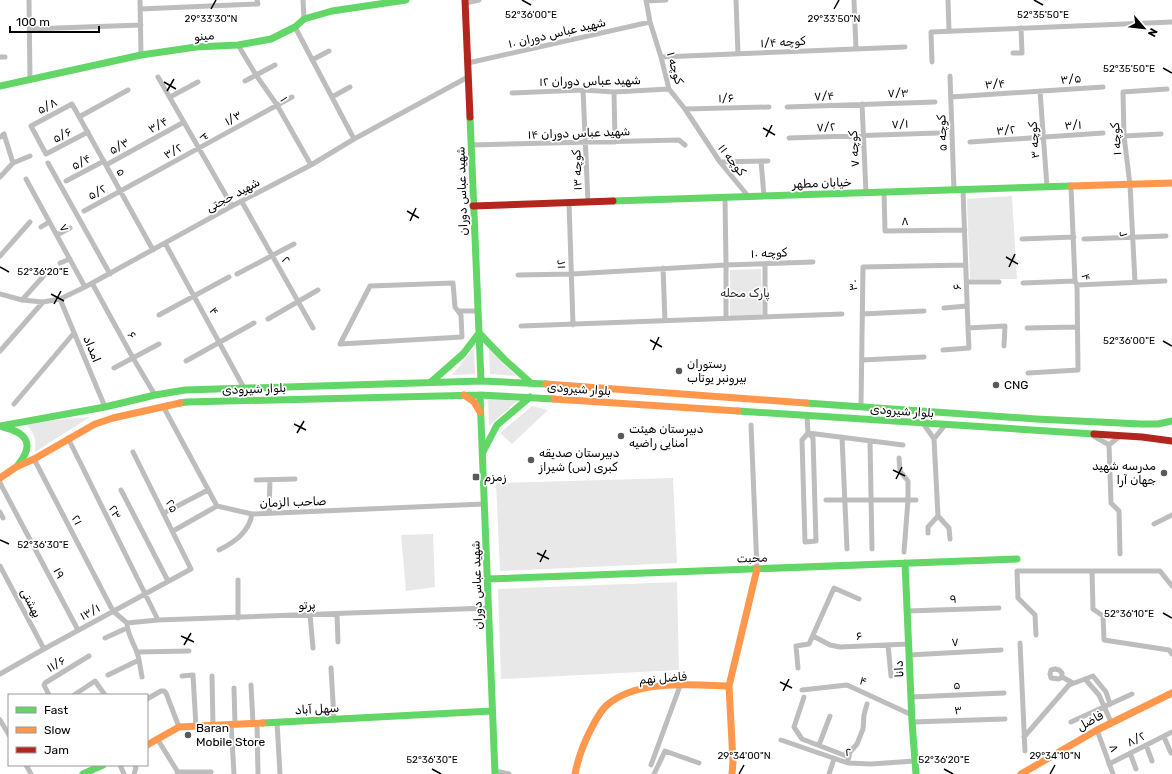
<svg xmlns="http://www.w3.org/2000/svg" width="1172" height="774" font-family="Rubik,Vazirmatn,sans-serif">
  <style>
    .green { fill: #e8e8e8 }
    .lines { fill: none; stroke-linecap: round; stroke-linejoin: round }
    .street { stroke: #bdbdbd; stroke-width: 5 }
    .fast { stroke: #63d668; stroke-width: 7 }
    .slow { stroke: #ff974d; stroke-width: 7 }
    .jam { stroke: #b3261e; stroke-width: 7 }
    .ticks { fill: none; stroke: #000; stroke-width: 1.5 }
    .poi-dot { fill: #595959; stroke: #fff; stroke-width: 1.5 }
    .labels { text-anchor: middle; stroke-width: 3.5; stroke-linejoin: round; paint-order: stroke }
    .street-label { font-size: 12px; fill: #000; stroke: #fff }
    .park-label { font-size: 12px; fill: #2d2d2d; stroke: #fff }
    .poi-label { font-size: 12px; fill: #000; stroke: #fff; text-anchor: start }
    .ticks-label { font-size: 10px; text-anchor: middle; fill: #000; stroke: #fff; stroke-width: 3.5; stroke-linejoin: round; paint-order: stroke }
  </style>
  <rect width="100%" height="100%" fill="#fff"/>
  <path class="green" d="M1012,196L1017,279H970L967,199Z
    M761,269L762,316L730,317V270Z
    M474,348L475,374L452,375Z
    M489,348L502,363L517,376L490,374Z
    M488,398L517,401L489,426Z
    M532,406L548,410L512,444L500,433Z
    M90,417L35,452C36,438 35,433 25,423Z
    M673,478L677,563L500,571L496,483Z
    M433,534L435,587L406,591L401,535Z
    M677,582L679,670L501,679L498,589Z"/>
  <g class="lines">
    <path class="street" d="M29,0L30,80
      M140,0L141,55
      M303,0L304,19
      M646,0L650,22L661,57L669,89L685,109L720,162L748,196
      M736,0L738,54
      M854,0L856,49
      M948,0L949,31
      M646,1L666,0
      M465,3L479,0
      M140,9L258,4L257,0
      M295,27L354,139
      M30,29L141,25
      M238,45L256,75L277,105L311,165
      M1013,53H1022L1021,28
      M0,57H5
      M661,57L905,47
      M312,60L329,51
      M932,62L931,32L1172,22
      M468,63L650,22
      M950,76L954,190
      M158,77L232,206
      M245,81L275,65
      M583,90L588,202
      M1040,91L1047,187
      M614,92L615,142
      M512,93L583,90L614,92L669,89
      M170,97L198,82
      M332,97L350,87
      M951,97L1103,87
      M862,104L866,193
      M787,107L935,102
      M685,109L769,107
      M79,117L128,90
      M88,132L46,154L31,126L72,104L153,250
      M1124,136L1161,134
      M0,137L4,134L13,163
      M789,138L938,133
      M970,142L1103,133
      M471,145L679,140L685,145
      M761,161L764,196
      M720,162L768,161
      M48,163L110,274
      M106,165L184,122
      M0,177L13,163L30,156
      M26,179L85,287
      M66,181L104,161
      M963,190L968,328L1005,326L1004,346
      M884,192L885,231L965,230
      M725,198L726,265V318
      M242,202L313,328
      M569,202L573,325
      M84,211L292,97
      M41,227L49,222
      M57,235L70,228
      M1022,239L1074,237
      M1084,239L1166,236
      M165,243L244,388
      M0,256L30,222
      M60,263L70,259
      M765,264V317
      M663,268L665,321
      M237,274L294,244
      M518,275L572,274L726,265L813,262
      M967,282H999
      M1135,282L1130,185L1124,136L1123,92L1167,89
      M92,283L133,358L155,395
      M453,283L455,307L461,315L462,337L340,344L370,286Z
      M1023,283L1075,281
      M1077,285L1165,281
      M0,294L22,300L43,302L60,299L85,287L232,206L311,165L354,139L468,77
      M60,299L105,407
      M22,300L48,271
      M944,308L967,306
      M459,311H478
      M862,314L924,311
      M159,315L229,277
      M268,319L318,290
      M521,326L842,314
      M1027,328L1077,327
      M943,350L969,348L968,328
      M0,351L43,302
      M862,360L924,357
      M186,361L254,323
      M114,368L159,344
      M1028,373L1078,370L1077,285L1075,281L1071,187
      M14,404L74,333
      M163,406L217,506L252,514L484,504
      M861,407L863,267L966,265
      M807,416L808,433L903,445
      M923,423L934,439L945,425
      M751,425L757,569
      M808,433L813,438L816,541L805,542L802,440Z
      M1092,435L1109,445L1120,436
      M842,437L847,549
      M68,438L158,620
      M934,439L938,516
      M870,441L872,549
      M1109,445L1111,503L1119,511L1120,554
      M899,458L900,471L908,481V500L904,552
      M34,459L113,611L127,623
      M256,480L295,479
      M0,483L78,630
      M121,490L168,581
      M826,500H916
      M0,512L3,518
      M164,513L208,490
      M269,513L270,480
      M1154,524L1172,515
      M173,531L217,506
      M928,533V527L938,516L949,528L950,539
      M219,550C235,542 249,532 252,514
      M0,566L44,649
      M1092,571L1093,609L1103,616L1104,640L1169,650L1172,654
      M238,580V618
      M907,611L999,608
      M337,614L338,642
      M310,615L313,648
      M127,623L158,620L488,608
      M1036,635L1035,615L1018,598L1017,571H1160L1172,586
      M813,636L830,645L840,647L909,644
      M105,638L127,628
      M1020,643L1025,751
      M888,645L891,676
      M138,652L189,651
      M909,655L1001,650
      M139,660L142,677
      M331,668L334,719
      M798,668L796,646L809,644L834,588L859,599
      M0,674L44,649L191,569L133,452
      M108,675L139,660C137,647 127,636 127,623
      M182,676L193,675L196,727
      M212,676L213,726
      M1062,677L1059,679L1051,678L1050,674L1051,670L1055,669L1059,670L1062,673V677L1073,683
      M1085,679L1099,695L1111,722
      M251,685L253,723
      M234,688L235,724
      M802,690L847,685L912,715
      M49,695L44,685L45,683L89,656
      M74,695L95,681L105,695
      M804,697L794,727L802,739L849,757
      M911,697L1004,693
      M147,699L161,691H164L166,693L179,727
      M0,720L9,735
      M277,722L280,774
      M912,722L1005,719
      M1071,722L1132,694
      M257,723L258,774
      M231,724L234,774
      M1097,730L1113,774
      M1024,737L1069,685L1093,676L1106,692L1110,704
      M1164,737L1171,753
      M158,740L179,774
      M781,740L848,763L871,764L915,761
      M819,745L830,716
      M1146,745L1152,761
      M1130,753L1136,769
      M848,760L850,752L857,744L863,729L864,715L867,704
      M1109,764L1172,732
      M26,765L31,774
      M120,765L124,774
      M651,765L680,686
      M495,771L509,774
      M177,772H211
      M134,774L136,768L135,765
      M654,774L665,751L699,763
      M829,774L834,759"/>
    <path class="fast" d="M0,86L141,55L196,47L238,45L271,39L295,27L304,19L332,11L406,0
      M470,117L481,381
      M613,201L1071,186
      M479,333L505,360L531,383
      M431,382L463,354L479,333
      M480,395L495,774
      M180,403L187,402L480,395L554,399
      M806,403L1036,419L1141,424H1158L1172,421
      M738,411L1094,434
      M0,426L105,407L155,395L185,390L481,381L546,384
      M3,427C27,433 35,444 18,465
      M483,452L497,425L530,397
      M905,563L912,722L916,774
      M487,579L1017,559
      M263,723L492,711
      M83,774L103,765"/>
    <path class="slow" d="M1071,186L1172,183
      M546,384L806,403
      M464,395L474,402L480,412
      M554,399L738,411
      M0,478L16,467L34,459L95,424L113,418L180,403
      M147,745L179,727L263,723
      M575,774C578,758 583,745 590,731C595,722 599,712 607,705C637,679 692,685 729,686
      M732,774L733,762L729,686L757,569
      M1021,774L1097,730L1172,693"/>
    <path class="jam" d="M465,0L470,117
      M473,206L613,201
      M1094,434L1142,437L1172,441"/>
  </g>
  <path class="ticks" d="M522,0L531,5M1034,0L1043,5M211,9L216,0M834,9L839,0M1163,68L1172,73M164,82L176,89M167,91L174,79M763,128L775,135M766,137L772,125M407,211L419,218M410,221L416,208M1006,257L1018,264M0,267L9,272M1009,267L1015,254M51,294L64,301M54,304L61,291M650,340L662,347M1163,341L1172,346M653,350L659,337M294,424L306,430M297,433L304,421M893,470L905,476M896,479L902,467M0,540L9,544M537,553L549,559M540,562L546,550M1163,613L1172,618M181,636L194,642M184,645L191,633M780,682L792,688M783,691L789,679M432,769L441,774M944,769L953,774M739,774L744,765M1050,774L1055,765"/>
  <g class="poi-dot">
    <circle cx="679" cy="371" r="4"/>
    <circle cx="996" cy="385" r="4"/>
    <circle cx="621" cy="436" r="4"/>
    <circle cx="531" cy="460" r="4"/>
    <circle cx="1164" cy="473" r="4"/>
    <rect x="472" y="473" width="8" height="8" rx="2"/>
    <circle cx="188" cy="735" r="4"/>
  </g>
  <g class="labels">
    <g class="street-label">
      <text transform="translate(557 33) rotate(-13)" y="4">شهید عباس دوران ۱۰</text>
      <text transform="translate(204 36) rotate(-5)" y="4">مینو</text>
      <text transform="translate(783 42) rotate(-3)" y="4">کوچه ۱/۴</text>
      <text transform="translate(675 68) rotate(74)" y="4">کوچه ۱</text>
      <text transform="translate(1071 79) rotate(-4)" y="4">۳/۵</text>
      <text transform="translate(590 81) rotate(-1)" y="4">شهید عباس دوران ۱۲</text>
      <text transform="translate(995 84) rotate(-3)" y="4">۳/۴</text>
      <text transform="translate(898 93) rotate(-2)" y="4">۷/۳</text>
      <text transform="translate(824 96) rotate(-2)" y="4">۷/۴</text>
      <text transform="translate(726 98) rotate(-2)" y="4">۱/۶</text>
      <text transform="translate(284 99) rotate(57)" y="4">۱</text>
      <text transform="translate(47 106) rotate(-28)" y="4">۵/۸</text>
      <text transform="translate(233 118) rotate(-29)" y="4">۱/۳</text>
      <text transform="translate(900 124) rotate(-2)" y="4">۷/۱</text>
      <text transform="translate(158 125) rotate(-29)" y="4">۳/۴</text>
      <text transform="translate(1073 125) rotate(-4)" y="4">۳/۱</text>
      <text transform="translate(826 127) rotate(-2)" y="4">۷/۲</text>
      <text transform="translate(1006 130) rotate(-4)" y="4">۳/۲</text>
      <text transform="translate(579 133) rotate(-2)" y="4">شهید عباس دوران ۱۴</text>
      <text transform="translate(942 133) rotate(-92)" y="4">کوچه ۵</text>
      <text transform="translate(62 135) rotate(-28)" y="4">۵/۶</text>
      <text transform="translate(204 137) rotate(60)" y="4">۳</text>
      <text transform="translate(1116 139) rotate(-94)" y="4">کوچه ۱</text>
      <text transform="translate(1034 140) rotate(-94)" y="4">کوچه ۳</text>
      <text transform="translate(119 146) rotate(-29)" y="4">۵/۳</text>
      <text transform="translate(854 149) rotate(-93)" y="4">کوچه ۷</text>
      <text transform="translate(173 151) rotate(-29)" y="4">۳/۲</text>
      <text transform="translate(732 160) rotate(52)" y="4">کوچه ۱۱</text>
      <text transform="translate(81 162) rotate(-28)" y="4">۵/۴</text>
      <text transform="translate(577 170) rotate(-92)" y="4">کوچه ۱۳</text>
      <text transform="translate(121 172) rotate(61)" y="4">۵</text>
      <text transform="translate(822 183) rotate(-2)" y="4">خیابان مطهر</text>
      <text transform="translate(462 191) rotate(-92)" y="4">شهید عباس دوران</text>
      <text transform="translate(97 192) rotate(-29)" y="4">۵/۲</text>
      <text transform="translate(233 195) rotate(-28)" y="4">شهید حجتی</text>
      <text transform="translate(905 221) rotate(-1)" y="4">۸</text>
      <text transform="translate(64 228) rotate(61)" y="4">۷</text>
      <text transform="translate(1123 234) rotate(-93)" y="4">۲</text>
      <text transform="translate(769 253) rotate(-2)" y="4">کوچه ۱۰</text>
      <text transform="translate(286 260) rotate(61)" y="4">۲</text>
      <text transform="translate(561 264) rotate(-92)" y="4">۱۲</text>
      <text transform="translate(1086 277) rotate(82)" y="4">۴</text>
      <text transform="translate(853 285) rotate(-89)" y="4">۳۰</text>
      <text transform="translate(957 287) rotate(-92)" y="4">۶</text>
      <text transform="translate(214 311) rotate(61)" y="4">۴</text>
      <text transform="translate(132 335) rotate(62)" y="4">۶</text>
      <text transform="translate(92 349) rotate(67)" y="4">امداد</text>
      <text transform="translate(254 389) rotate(-2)" y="4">بلوار شیرودی</text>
      <text transform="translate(579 389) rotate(4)" y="4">بلوار شیرودی</text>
      <text transform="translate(902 411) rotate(4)" y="4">بلوار شیرودی</text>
      <text transform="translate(293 502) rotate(-2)" y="4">صاحب الزمان</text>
      <text transform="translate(172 506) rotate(64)" y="4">۲۵</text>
      <text transform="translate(115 512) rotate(64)" y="4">۲۳</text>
      <text transform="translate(77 520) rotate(63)" y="4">۲۱</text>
      <text transform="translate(752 558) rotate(-2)" y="4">محبت</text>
      <text transform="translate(59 573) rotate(62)" y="4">۱۹</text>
      <text transform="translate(477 585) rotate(-92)" y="4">شهید عباس دوران</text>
      <text transform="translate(953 599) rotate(-2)" y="4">۹</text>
      <text transform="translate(31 603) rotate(62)" y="4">بهشتی</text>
      <text transform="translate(307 605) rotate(-2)" y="4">پرتو</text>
      <text transform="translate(90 612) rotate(-29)" y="4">۱۳/۱</text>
      <text transform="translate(859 636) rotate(-2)" y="4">۶</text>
      <text transform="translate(955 642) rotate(-3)" y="4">۷</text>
      <text transform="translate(56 664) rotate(-31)" y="4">۱۱/۶</text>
      <text transform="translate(899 669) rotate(-93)" y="4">دانا</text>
      <text transform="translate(663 678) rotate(-4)" y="4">فاضل نهم</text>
      <text transform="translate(863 681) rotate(25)" y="4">۴</text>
      <text transform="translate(957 685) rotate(-2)" y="4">۵</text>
      <text transform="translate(317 709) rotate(-3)" y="4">سهل آباد</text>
      <text transform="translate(958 710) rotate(-2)" y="4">۳</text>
      <text transform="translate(1090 721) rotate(-29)" y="4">فاضل</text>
      <text transform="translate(1136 739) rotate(-26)" y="4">۸/۲</text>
      <text transform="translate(1114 748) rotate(69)" y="4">۸</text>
      <text transform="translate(848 752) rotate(10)" y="4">۲</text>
    </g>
    <g class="park-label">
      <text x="745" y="297">پارک محله</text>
    </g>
    <g class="poi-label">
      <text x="687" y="368">رستوران<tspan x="687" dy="14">بیرونبر یوتاب</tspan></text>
      <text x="1004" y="389">CNG</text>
      <text x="629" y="433">دبیرستان هیئت<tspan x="629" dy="14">امنایی راضیه</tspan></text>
      <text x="539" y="457">دبیرستان صدیقه<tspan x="539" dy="14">کبری (س) شیراز</tspan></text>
      <text x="1156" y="470" text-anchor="end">مدرسه شهید<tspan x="1156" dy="14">جهان آرا</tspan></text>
      <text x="484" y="481">زمزم</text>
      <text x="196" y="732">Baran<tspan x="196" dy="14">Mobile Store</tspan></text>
    </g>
  </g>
  <g class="ticks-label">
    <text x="1043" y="18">52°35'50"E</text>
    <text x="531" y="18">52°36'00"E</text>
    <text x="211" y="22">29°33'30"N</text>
    <text x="834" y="22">29°33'50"N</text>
    <text x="1129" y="72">52°35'50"E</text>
    <text x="43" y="275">52°36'20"E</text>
    <text x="1129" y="344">52°36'00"E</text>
    <text x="43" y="548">52°36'30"E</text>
    <text x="1129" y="617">52°36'10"E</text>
    <text x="744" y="759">29°34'00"N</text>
    <text x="1055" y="759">29°34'10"N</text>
    <text x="432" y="763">52°36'30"E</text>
    <text x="944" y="763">52°36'20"E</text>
  </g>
  <rect x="8" y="694" width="140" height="72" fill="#ffffff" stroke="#999999"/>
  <rect x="16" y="707" width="20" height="6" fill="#63d668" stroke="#999999"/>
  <text x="44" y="714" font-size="12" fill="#000000">Fast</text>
  <rect x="16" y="727" width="20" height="6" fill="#ff974d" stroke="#999999"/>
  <text x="44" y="734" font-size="12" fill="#000000">Slow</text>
  <rect x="16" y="747" width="20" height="6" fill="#b3261e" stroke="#999999"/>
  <text x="44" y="754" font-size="12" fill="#000000">Jam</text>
  <g transform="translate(1144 28) rotate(118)" stroke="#ffffff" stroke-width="3" paint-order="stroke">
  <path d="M0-3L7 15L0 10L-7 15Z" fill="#000000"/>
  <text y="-6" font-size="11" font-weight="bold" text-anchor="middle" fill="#000000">N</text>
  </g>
  <path d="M10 26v6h89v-6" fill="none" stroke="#000000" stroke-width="2"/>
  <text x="16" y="26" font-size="12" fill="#000000" stroke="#ffffff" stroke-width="3" paint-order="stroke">100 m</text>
</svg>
